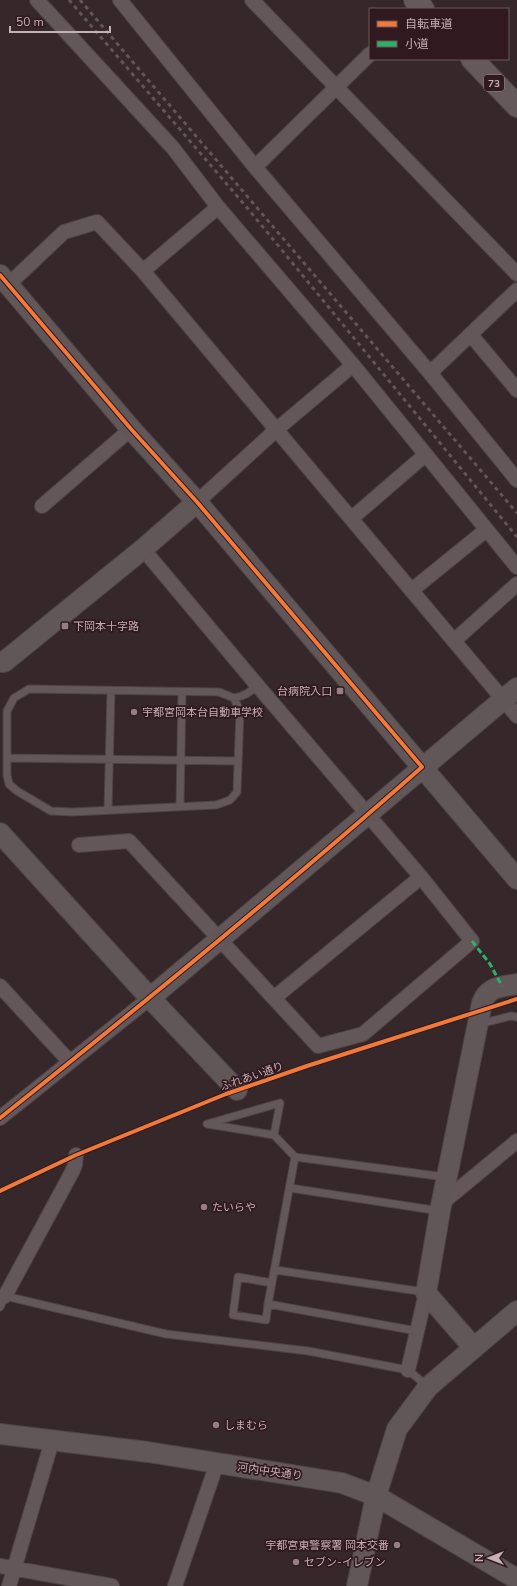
<svg xmlns="http://www.w3.org/2000/svg" width="517" height="1586" font-family="'Nunito Sans','Noto Sans JP',sans-serif">
  <style>
    .lines { fill: none; stroke-linecap: round; stroke-linejoin: round }
    .lane-casing { stroke: #4e4346; stroke-width: 9 }
    .street-casing { stroke: #4e4346; stroke-width: 16 }
    .secondary-casing { stroke: #4e4346; stroke-width: 22 }
    .primary-casing { stroke: #4f4244; stroke-width: 24 }
    .lane { stroke: #635759; stroke-width: 7 }
    .street { stroke: #635759; stroke-width: 14 }
    .secondary { stroke: #615658; stroke-width: 20 }
    .primary { stroke: #65595b; stroke-width: 22 }
    .rail { stroke: #605658; stroke-width: 3; stroke-dasharray: 4 4; stroke-linecap: butt }
    .quiet { stroke: #2db169; stroke-width: 3; stroke-dasharray: 6 3; stroke-linecap: butt }
    .cycleway-casing { stroke: #301a1f; stroke-width: 6 }
    .cycleway { stroke: #f17a3a; stroke-width: 4 }
    .poi-dot { fill: #948084; stroke: #301a1f; stroke-width: 1.5 }
    .labels { text-anchor: middle; stroke-width: 3.5; stroke-linejoin: round; paint-order: stroke }
    .shield { fill: #301a1f; stroke: #9a8387; stroke-width: 1 }
    .shield-label { font-size: 10px; font-weight: bold; fill: #c7b0b4 }
    .poi-label { font-size: 11px; fill: #c7b0b4; stroke: #301a1f; text-anchor: start }
    .street-label { font-size: 11px; fill: #c7b0b4; stroke: #301a1f }
  </style>
  <rect width="100%" height="100%" fill="#35272a"/>
  <g class="lines">
    <g class="lane-casing">
      <path id="lane" d="M29,689L219,692L234,698L240,711L237,792L230,800L216,805L73,812L51,811L17,791L9,784L7,775V711L14,698Z
        M234,698C244,696 250,693 257,685
        M7,758L238,761
        M180,806L182,692
        M108,810L111,691
        M479,1024L511,1016L517,1017
        M274,1135L280,1103L207,1124L274,1135L295,1157L268,1304L417,1331
        M295,1157L445,1177
        M290,1188L440,1211
        M275,1270L425,1292
        M268,1304L266,1320L233,1315L238,1277L272,1283
        M0,1307L5,1296L166,1334L308,1351L408,1370L427,1386"/>
    </g>
    <g class="street-casing">
      <path id="street" d="M37,0L173,148L218,207L353,365L517,567
        M120,0L255,167L430,373L517,480
        M252,0L517,274
        M255,167L370,54
        M143,271L218,207
        M8,285L64,232L97,222L143,271L517,716
        M471,335L517,390
        M430,373L517,290
        M197,502L276,430L353,365
        M42,506L131,429
        M352,518L425,455
        M412,590L486,530
        M455,640L517,584
        M79,845L129,841L318,1046L363,1034L472,941L421,877L257,685L143,549
        M0,986L70,1062
        M274,998L421,877
        M0,1118L150,998
        M442,1203L517,1141
        M5,1296L72,1172L75,1165L76,1155
        M408,1370L426,1293
        M0,1566L112,1586
        M9,1586L52,1441
        M175,1586L217,1463"/>
    </g>
    <g class="secondary-casing">
      <path id="secondary" d="M0,275L131,429L197,502L517,879
        M0,662H4L143,549L197,502
        M0,833L150,998L237,1090
        M150,998L517,688
        M474,1348L426,1293L440,1211L482,1003C488,986 501,987 517,984
        M0,1434L148,1452L342,1483L376,1496L517,1579
        M357,1586L376,1496L397,1429L428,1387L517,1311"/>
    </g>
    <g class="primary-casing">
      <path id="primary" d="M415,0L423,9
        M472,59L517,106"/>
    </g>
    <use href="#lane" class="lane"/>
    <use href="#street" class="street"/>
    <use href="#secondary" class="secondary"/>
    <use href="#primary" class="primary"/>
    <path class="rail" d="M69,0L249,210L517,537
      M80,0L517,513"/>
    <path class="quiet" d="M472,941L490,964L502,986"/>
    <g class="cycleway-casing">
      <path id="cycleway" d="M0,275L131,429L197,502L422,767C285,888 143,1004 0,1118
        M0,1191L76,1155L226,1094L307,1066L517,999"/>
    </g>
    <use href="#cycleway" class="cycleway"/>
  </g>
  <g class="poi-dot">
    <rect x="61" y="622" width="8" height="8" rx="2"/>
    <rect x="336" y="687" width="8" height="8" rx="2"/>
    <circle cx="134" cy="712" r="4"/>
    <circle cx="204" cy="1207" r="4"/>
    <circle cx="216" cy="1425" r="4"/>
    <circle cx="397" cy="1545" r="4"/>
    <circle cx="296" cy="1562" r="4"/>
  </g>
  <g class="labels">
    <rect class="shield" x="484" y="75" width="20" height="16" rx="3"/>
    <g class="shield-label">
      <text x="494" y="87">73</text>
    </g>
    <g class="poi-label">
      <text x="73" y="630">下岡本十字路</text>
      <text x="332" y="695" text-anchor="end">台病院入口</text>
      <text x="142" y="716">宇都宮岡本台自動車学校</text>
      <text x="212" y="1211">たいらや</text>
      <text x="224" y="1429">しまむら</text>
      <text x="389" y="1549" text-anchor="end">宇都宮東警察署 岡本交番</text>
      <text x="304" y="1566">セブン-イレブン</text>
    </g>
    <g class="street-label">
      <text transform="translate(252 1076) rotate(-19)" y="4">ふれあい通り</text>
      <text transform="translate(270 1471) rotate(8)" y="4">河内中央通り</text>
    </g>
  </g>
  <rect x="369" y="8" width="140" height="52" fill="#301a1f" stroke="#6c565b"/>
  <rect x="377" y="21" width="20" height="6" fill="#f17a3a" stroke="#6c565b"/>
  <text x="405" y="28" font-size="12" fill="#c7b0b4">自転車道</text>
  <rect x="377" y="41" width="20" height="6" fill="#2db169" stroke="#6c565b"/>
  <text x="405" y="48" font-size="12" fill="#c7b0b4">小道</text>
  <g transform="translate(489 1558) rotate(270)" stroke="#301a1f" stroke-width="3" paint-order="stroke">
  <path d="M0-3L7 15L0 10L-7 15Z" fill="#c7b0b4"/>
  <text y="-6" font-size="11" font-weight="bold" text-anchor="middle" fill="#c7b0b4">N</text>
  </g>
  <path d="M10 26v6h100v-6" fill="none" stroke="#c7b0b4" stroke-width="2"/>
  <text x="16" y="26" font-size="12" fill="#c7b0b4" stroke="#301a1f" stroke-width="3" paint-order="stroke">50 m</text>
</svg>
